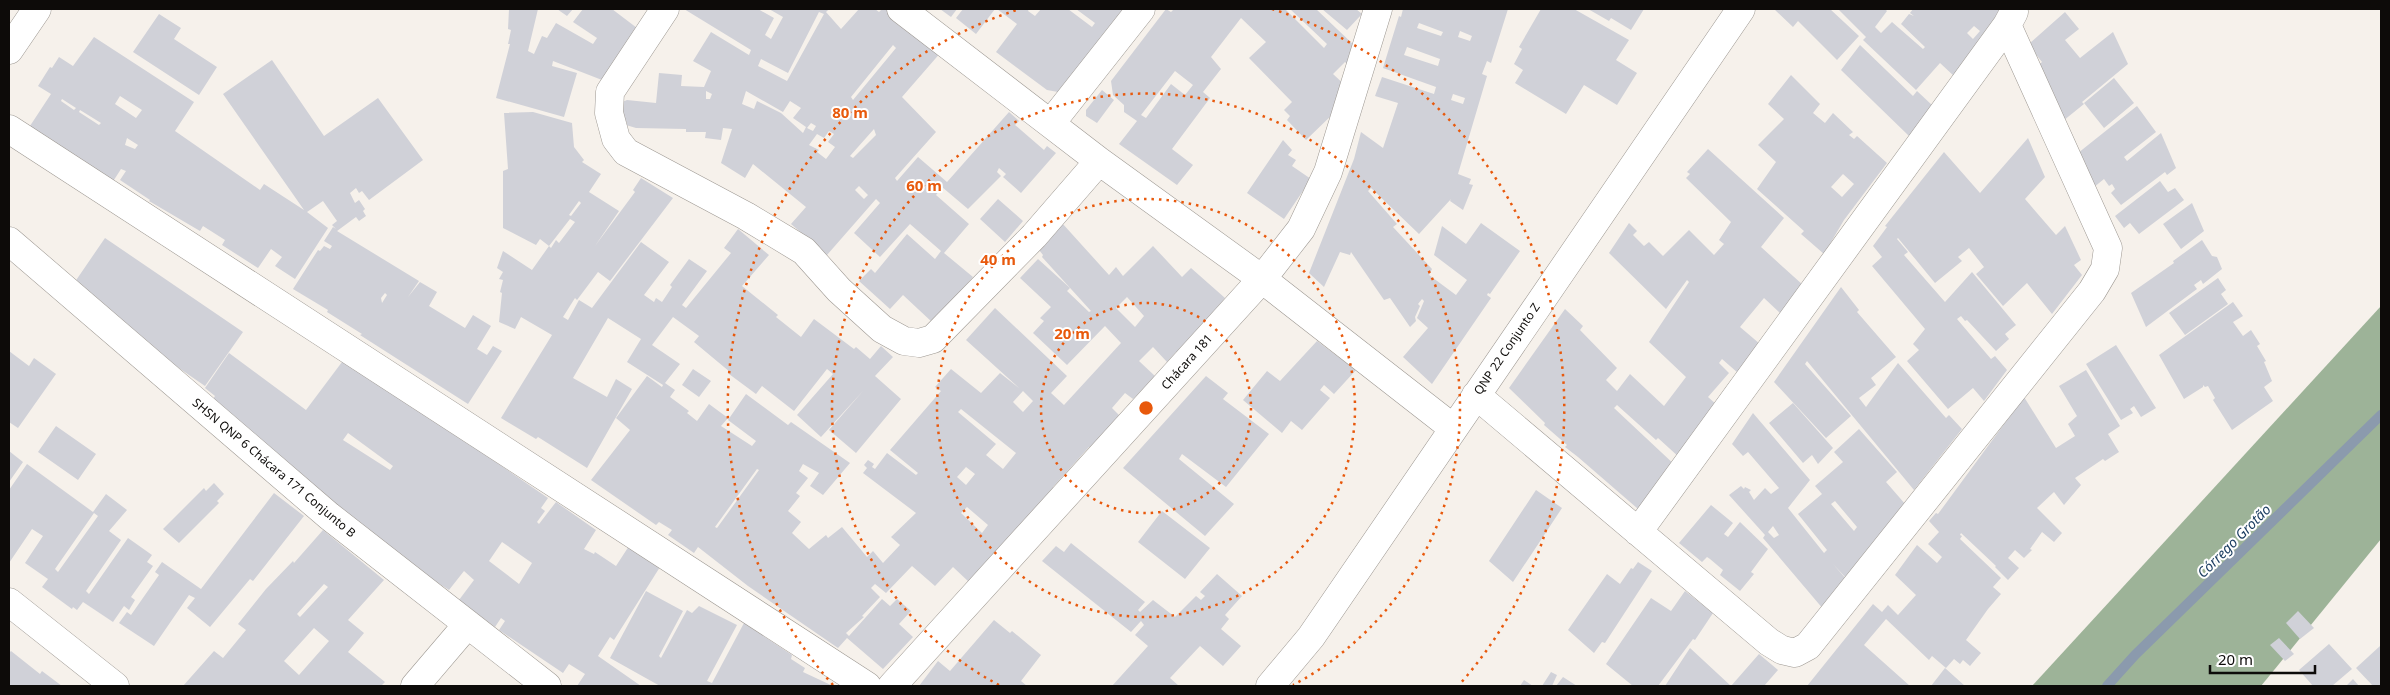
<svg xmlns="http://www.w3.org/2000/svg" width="2390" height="695" font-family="'Noto Sans',sans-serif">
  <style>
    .forest { fill: #9db398 }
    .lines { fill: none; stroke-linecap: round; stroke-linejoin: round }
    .stream { stroke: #8b9aad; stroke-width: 10 }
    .building { fill: #d0d1d8; fill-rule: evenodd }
    .minor-casing { stroke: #9d9892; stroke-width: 29 }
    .minor { stroke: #fff; stroke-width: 28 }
    .ring { fill: none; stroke: #e8590c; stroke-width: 2.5; stroke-dasharray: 2.5 5 }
    .labels { text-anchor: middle; stroke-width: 4; stroke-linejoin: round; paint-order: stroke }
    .street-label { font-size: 12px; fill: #0d0b09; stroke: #fff }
    .water-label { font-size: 14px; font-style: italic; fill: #1b3d61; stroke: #fff }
    .centre { fill: #e8590c; stroke: #fff; stroke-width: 2.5 }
    .ring-label { font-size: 15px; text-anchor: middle; font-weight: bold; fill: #e8590c; stroke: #fff; stroke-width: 4; stroke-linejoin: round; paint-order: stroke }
  </style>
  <rect width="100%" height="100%" fill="#f6f1eb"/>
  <path class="forest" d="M2381,306V539L2261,686H2032Z"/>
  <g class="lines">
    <path class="stream" d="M2107,686L2135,655L2381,415"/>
  </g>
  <path class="building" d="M509,9H538L528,51L534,54L542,36L547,38L556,23L593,44L597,38L573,22L583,9H612L637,28L602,80L553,61L552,66L577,73L564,117L496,98L510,44H508L511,30L508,29Z
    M557,9H573L567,16Z
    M684,9H758L774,18L765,35L771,39L783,17L769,9H829L826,12L841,29L859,9H875L879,12L882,9H890L942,51L902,97L936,132L895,178L897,181L918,157L947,182L1009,112L1019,121L1015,125L1044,150L1047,146L1056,153L1021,193L1003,177L1006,174L999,168L997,172L1001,176L968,209L942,187L936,195L969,224L944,253L973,277L933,323L903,295L890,309L859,281L871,269L875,273L907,234L935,259L941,251L910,224L880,257L854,233L880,203L876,199L827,255L791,224L806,207L753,164L745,178L721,163L732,129L723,128L721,140L705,138L706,132H686V129L636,128L626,125L627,122L623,121L624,115H621L620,103L627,100L656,103L659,73L682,75L681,86L704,87L711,71L693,61L711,32L749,55L751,50ZM819,12L824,14L787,81L758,66L761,59L788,73ZM893,45L896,48L853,100L851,97ZM706,91L712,94L710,99H706ZM746,91L783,112L790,101L801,108L793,118L806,127L803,133L781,113L757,101L754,109L742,104ZM811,123L816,126L813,131L807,128ZM874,129L876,135L853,158L850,156ZM829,131L834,134L828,142L835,147L826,159L817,152L819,150L809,145L817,134L824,138ZM859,186L868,195L864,199L855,190Z
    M940,9H957L951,17Z
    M963,9H995L976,34L956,18Z
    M997,9H1029L1028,11L1035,16L1041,9H1068L1092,27L1095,23L1076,9H1123L1058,92L1047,90L996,52L1017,24Z
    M1166,9L1171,12L1174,9H1285L1324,48L1327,44L1290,9H1316L1358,49L1352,68L1345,62L1333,74L1347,87L1335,112L1306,140L1287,120L1290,116L1284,110L1292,102L1249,58L1266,42L1241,18L1211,57L1221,69L1203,92L1210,98L1172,149L1193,165L1177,185L1119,144L1137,121L1124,112V105L1113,95L1111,81ZM1175,71L1193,85L1185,95L1171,84L1146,118L1141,115Z
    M1322,9H1356L1362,14L1347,30Z
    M1403,9H1508L1491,63L1487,61L1482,74L1487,76L1458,174L1471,179L1469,184L1473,185L1463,210L1450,201L1451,199L1419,234L1371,188L1368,191L1397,224L1393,227L1432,269L1429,275L1456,295L1467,280L1434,255L1442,226L1466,244L1481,223L1520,251L1490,294L1488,293L1487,295L1491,298L1432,384L1403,357L1428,328L1417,318L1424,301L1422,299L1418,304L1420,306L1415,317L1416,321L1410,327L1390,298L1384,300L1351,252L1350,255L1340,252L1324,287L1309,273L1354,159L1361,132L1383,148L1398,103L1375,96L1382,77L1434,94L1436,87L1383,68L1399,16L1401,17ZM1419,23L1443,32L1441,36L1417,28ZM1460,31L1472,36L1470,41L1458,37ZM1407,47L1440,59L1438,66L1404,55ZM1453,94L1465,98L1463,104L1451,100Z
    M1541,9H1574L1629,40L1616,60L1637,73L1617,105L1584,85L1566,114L1515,83L1523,70L1514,64L1522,49L1519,47Z
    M1588,9H1644L1631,30L1611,18L1609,21Z
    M1774,9H1830L1859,36L1837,60L1798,21L1793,27Z
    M1838,9H1885L1887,11L1875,27L1881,33L1892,22L1923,49L1925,47L1901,24L1909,14L1914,16L1910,13L1913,9H2011L1955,77L1940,63L1916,90L1863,40L1866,37ZM1974,26L1980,31L1973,39L1967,33Z
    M2065,12L2079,29L2065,40L2080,58L2113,32L2128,64L2082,102L2084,104L2058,125L2034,69L2042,62L2029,46L2030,43Z
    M159,14L181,28L174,39L217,67L199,95L133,52Z
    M94,37L194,102L175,131L260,190L264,184L304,210L223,94L272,60L324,136L378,98L423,160L369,200L362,191L359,193L356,188L350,193L355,203L359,200L365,209L363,211L366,216L359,221L356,217L337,231L419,281L408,297L420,282L437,292L429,306L465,328L473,315L491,326L477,349L487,355L493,346L502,351L468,404L360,335L362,334L327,312L328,310L293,289L318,250L320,251L324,246L330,249L332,246L324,241L333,227L336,229L332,225L337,221L323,201L307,212L328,228L295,279L275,266L282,257L271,249L258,268L222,245L225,240L203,226L200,231L149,201L150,200L120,180L126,171L121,169L112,183L28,129L51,94L38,86L50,67L52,68L59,57L73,66ZM120,96L142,110L136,118L115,104ZM62,99L76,108L74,110L61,101ZM80,110L101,123L99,125L79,112ZM127,138L138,145L135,149L125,145ZM385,293L387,295L382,303L381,298Z
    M1860,45L1913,96L1917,91L1933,106L1909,136L1841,70Z
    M1791,75L1820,104L1813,113L1825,123L1833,113L1853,132L1849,135L1854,139L1857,136L1887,163L1844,220L1824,254L1801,234L1804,231L1757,189L1776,162L1758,145L1784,119L1768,104ZM1843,174L1854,184L1842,197L1831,187Z
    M2114,78L2134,103L2104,128L2084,103Z
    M1102,90L1114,100L1097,123L1086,116V110Z
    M2137,106L2156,132L2124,157L2127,161L2161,133L2176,168L2167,175L2165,172L2121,205L2111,193L2115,189L2112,184L2109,186L2104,179L2088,192L2073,157Z
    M533,112L572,123L574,147L584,160L582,162L601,174L589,192L619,211L595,246L635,192L633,190L641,178L673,198L610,281L598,272L577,300L575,298L563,317L568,320L579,300L592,308L641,242L669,262L644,295L654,302L656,298L662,302L672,287L670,285L689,259L707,271L682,305L686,308L731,253L724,248L738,229L769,255L742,286L778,315L776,317L801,337L814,319L854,349L856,347L870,359L881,346L893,357L875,376L901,399L856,453L829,430L863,391L821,437L797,415L833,374L827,369L794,411L762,386L756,394L729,374L730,372L694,342L699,336L673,317L652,345L680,364L665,383L675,390L670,397L689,411L687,413L697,421L709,404L728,418L721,426L752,446L756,441L728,420L746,394L788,425L791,422L850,463L823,495L810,486L819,473L803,464L799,471L808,478L796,493L800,496L788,511L801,522L792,533L809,549L826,535L828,538L842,527L867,557L873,551L883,563L900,545L891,537L916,513L863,473L867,468L864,465L868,460L874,464L872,467L875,469L887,453L916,475L918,473L890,450L941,391L935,387L951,369L981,393L1000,373L1019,388L966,340L995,308L1067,376L1051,393L1064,405L1121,343L1105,326L1067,365L1033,333L1044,321L1040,318L1051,307L1020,278L1038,259L1070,288L1067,291L1089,312L1091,311L1042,257L1043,255L1039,250L1043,247L1039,243L1062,223L1109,275L1116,267L1123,276L1153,246L1182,277L1191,268L1225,298L1179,355L1176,352L1167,362L1153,347L1139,361L1156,377L1133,399L1125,393L1112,408L1119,415L1091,448L1089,447L1053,487L1059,491L970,583L953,567L935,586L912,566L886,593L875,584L871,588L880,597L862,616L864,617L846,633L849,636L882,599L890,606L897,599L911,611L899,624L913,637L883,669L847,638L838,648L748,586L698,547L694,553L668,535L672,530L659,522L656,525L591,480L630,430L616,418L647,376L662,387L663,385L627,362L641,339L608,318L573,378L607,397L616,379L632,389L587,468L538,437L536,439L501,418L552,335L521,317L515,329L499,322L502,293L500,292L503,280L499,279L503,272L497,268L503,251L532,270L549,246L551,248L556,240L559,243L575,222L570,219L549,246L540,239L536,245L503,228V171L508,169L504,113ZM579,201L581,203L571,216L569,215ZM1127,297L1144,316L1135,327L1116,308ZM1023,391L1033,401L1023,412L1013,402ZM961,409L1016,453L1003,469L986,455L996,444L958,412ZM966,467L975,474L966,485L957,477ZM757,469L759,470L717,528L715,527ZM967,507L988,525L982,533L961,513Z
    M2028,138L2045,177L2025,199L2056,235L2065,226L2081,260L2074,265L2082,275L2052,314L2027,283L2003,306L1976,274L1984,267L1969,248L1958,257L1962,261L1935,283L1898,238L1897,239L1908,252L1904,255L1945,302L1972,272L2016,325L2005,334L2009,339L1996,351L1967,320L1965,321L1961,316L1957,319L1991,359L1995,356L2007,370L1984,401L1973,388L1948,409L1907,361L1919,350L1913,344L1925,329L1872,266L1882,257L1873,246L1887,227L1885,226L1944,152L1980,193Z
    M1283,140L1292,150L1288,155L1296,160L1292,166L1311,179L1284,219L1247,193Z
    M1708,149L1784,218L1761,247L1803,285L1781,314L1764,298L1740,327L1760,344L1738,373L1722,359L1719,363L1729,373L1708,397L1717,405L1680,458L1658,438L1656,440L1617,405L1614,408L1677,467L1645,515L1578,457L1565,447L1567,445L1544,425L1545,423L1509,388L1565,309L1583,326L1580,330L1617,368L1606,380L1617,391L1630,374L1664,406L1686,377L1649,342L1689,282L1687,280L1666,309L1609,253L1629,223L1637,231L1633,235L1644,246L1649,242L1663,256L1689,230L1714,255L1724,244L1719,240L1731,222L1686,178L1690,174L1687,172Z
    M2160,181L2168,192L2175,188L2184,200L2139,234L2130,223L2124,228L2115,216Z
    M998,199L1023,221L1005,242L980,219Z
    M2192,203L2204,231L2181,249L2163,224Z
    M105,238L243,332L205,386L68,292Z
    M2202,240L2212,256L2217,257L2222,269L2203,284L2201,280L2194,285L2197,289L2146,327L2131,293L2174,263L2173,261Z
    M2218,278L2226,290L2221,294L2228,304L2185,335L2169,313Z
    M1841,287L1859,310L1857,312L1896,357L1871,378L1876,385L1859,398L1866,407L1898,363L1946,418L1949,415L1962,429L1914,490L1807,361L1805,364L1851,416L1826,438L1774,382Z
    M2233,302L2243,316L2233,322L2243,336L2251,330L2260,344L2257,346L2266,361L2264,362L2272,381L2264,387L2273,401L2232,430L2213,400L2215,398L2208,386L2205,387L2203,385V387L2184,399L2159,355Z
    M1317,341L1356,370L1334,394L1324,385L1320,390L1330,398L1302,430L1291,421L1282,433L1243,400L1267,371L1280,381Z
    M2116,345L2156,408L2141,417L2134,406L2130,409L2133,413L2121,420L2086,364Z
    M9,351L29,366L34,358L56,374L18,428L9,422Z
    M229,353L306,410L345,358L548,498L541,508L545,511L537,522L539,524L556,502L596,530L584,549L594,554L595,552L616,566L629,546L660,567L614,640L610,637L598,656L641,686H577L585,674L569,664L563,673L499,630L505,621L501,618L495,627L459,600L474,580L464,571L449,590L435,581L209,405L215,396L205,388ZM348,433L393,466L390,470L343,440ZM502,542L532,563L519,584L489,561Z
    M693,369L711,381L699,397L682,385Z
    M2086,370L2120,426L2108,434L2119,452L2105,461L2103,459L2075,478L2081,485L2064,505L2054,492L2037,508L2062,533L2054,542L2042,532L2030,549L2032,550L2024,558L2015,550L2008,558L2019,568L2008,580L1995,567L1996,566L1961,533L1960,535L1962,536L1960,539L2001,578L1993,587L2001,594L1988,609L1966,640L1981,653L1970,666L1963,660L1960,664L1954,659L1946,668L1932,656L1929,660L1886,619L1864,645L1910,686H1807L1873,604L1882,612L1888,605L1898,615L1916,595L1895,575L1917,545L1937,563L1942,557L1928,544L1939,532L1929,521L1936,513L1938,514L2024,397L2056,448L2075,436L2068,424L2077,416L2059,386Z
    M1206,376L1228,393L1223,399L1269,434L1226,487L1182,454L1179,459L1234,504L1205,536L1123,468Z
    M1793,403L1833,448L1818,464L1812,455L1803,463L1769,423Z
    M1753,413L1810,480L1788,508L1824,553L1827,550L1798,514L1822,494L1815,486L1843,462L1834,452L1859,429L1897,472L1886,482L1906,505L1892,521L1891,520L1846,578L1833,564L1847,580L1824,610L1763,538L1765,535L1729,495L1741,486L1744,489L1745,487L1751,490L1749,492L1754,500L1765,488L1771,494L1779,488L1748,452L1743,456L1732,444ZM1835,501L1857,527L1854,531L1831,504ZM1773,526L1779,535L1774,538L1768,532Z
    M56,426L96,454L78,480L38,452Z
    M9,451L23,462L9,482Z
    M27,464L93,512L106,494L127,510L109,531L121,540L86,591L89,594L128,538L152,555L147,562L153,566L131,597L135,600L129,610L124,606L113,622L83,602L77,610L73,607L72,609L42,587L48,579L25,563L43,536L32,529L9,563V490ZM94,513L98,516L58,572L55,569Z
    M214,483L224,494L217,501L219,503L179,543L163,529L204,488L206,491Z
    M1536,490L1562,508L1513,582L1489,561Z
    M274,493L304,516L253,581L250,579L210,627L187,608L195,598L189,595L154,646L119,623L127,612L131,615L159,575L155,572L162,562L201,589Z
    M1711,505L1733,523L1724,534L1728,537L1740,522L1768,549L1751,572L1754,574L1740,591L1720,575L1723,570L1710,559L1707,557L1702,562L1679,543Z
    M1162,511L1210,548L1185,579L1138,542Z
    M323,530L384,580L348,620L364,633L348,652L385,682L381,686H183L214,651L223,658L246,630L238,624L266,589L293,561L294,563ZM324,584L328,587L300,617L297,614ZM314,628L329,641L299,675L284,661Z
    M1071,543L1145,602L1138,610L1140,612L1153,600L1175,617L1196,596L1201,600L1205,596L1200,592L1217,574L1242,596L1225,615L1229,619L1221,629L1241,646L1223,666L1200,646L1170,678L1179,686H1112L1148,646L1135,635L1144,625L1141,621L1131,632L1042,561L1056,546L1064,552Z
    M1638,562L1652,571L1605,643L1602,642L1594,653L1568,630L1607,574L1620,584L1631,568L1633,569Z
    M646,591L683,611L659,656L661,658L687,610L692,613L699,606L737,625L707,681L712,683L744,623L792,655L791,659L805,668L803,672L833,686H660L610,658Z
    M1685,591L1713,613L1695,640L1693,639L1658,686H1633L1606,664L1651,598L1671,611Z
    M2298,611L2314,628L2300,639L2286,623Z
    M994,620L1010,633L1012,631L1041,655L1021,681L1027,686H919L938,661L950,671Z
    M2279,638L2294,654L2285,661L2270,645Z
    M2329,644L2352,669L2332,686H2313L2299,670Z
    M2380,646L2381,686H2373L2356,668Z
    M1690,648L1731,686L1759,654L1778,670L1764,686H1665Z
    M11,651L40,674L42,671L62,686H9V653Z
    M1945,668L1965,686H1931Z
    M1551,672L1557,675L1552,686H1542Z
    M1563,677L1577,686H1556Z
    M2353,679L2359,686H2346Z
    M1524,680L1533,686H1520Z"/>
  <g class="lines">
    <g class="minor-casing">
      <path id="minor" d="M665,9L610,92L609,113L616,139L626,152L746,216L804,251L839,290L882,329L904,341L919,343L933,339L1034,236L1099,161
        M901,9L1099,161L1262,279L1453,428
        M9,50L37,9
        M1051,123L1141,9
        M9,129L867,686
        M9,241L329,516L547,686
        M1476,395L1769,642L1782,650L1795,653L1808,646L2092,291L2105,269L2108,248L2007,25
        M1638,532L2007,25L2014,12
        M9,602L115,686
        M415,686L467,625
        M892,686L1262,279L1301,229L1328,172L1378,9
        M1270,686L1311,637L1741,9"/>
    </g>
    <use href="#minor" class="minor"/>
  </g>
  <g class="ring">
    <circle cx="1146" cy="408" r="105"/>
    <circle cx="1146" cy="408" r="209"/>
    <path d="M999 685A314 314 0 1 1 1293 685"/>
    <path d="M833 685A418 418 0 0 1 1020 9M1272 9A418 418 0 0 1 1459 685"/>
  </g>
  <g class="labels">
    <g class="street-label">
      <text transform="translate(1507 349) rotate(-56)" y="4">QNP 22 Conjunto Z</text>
      <text transform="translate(1187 362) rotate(-48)" y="4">Chácara 181</text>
      <text transform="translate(274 468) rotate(40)" y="4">SHSN QNP 6 Chácara 171 Conjunto B</text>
    </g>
    <g class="water-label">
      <text transform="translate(2234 541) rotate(-45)" y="5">Córrego Grotão</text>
    </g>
  </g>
  <circle cx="1146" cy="408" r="8" class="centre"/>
  <g class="ring-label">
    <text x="850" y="118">80 m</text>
    <text x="924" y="191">60 m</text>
    <text x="998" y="265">40 m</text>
    <text x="1072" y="339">20 m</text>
  </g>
  <rect width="2390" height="695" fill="none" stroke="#0d0b09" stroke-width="20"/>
  <path d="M2210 665v8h105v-8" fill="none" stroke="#0d0b09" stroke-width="2.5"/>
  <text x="2218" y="665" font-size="15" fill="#0d0b09" stroke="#ffffff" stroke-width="4" paint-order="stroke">20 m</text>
</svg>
